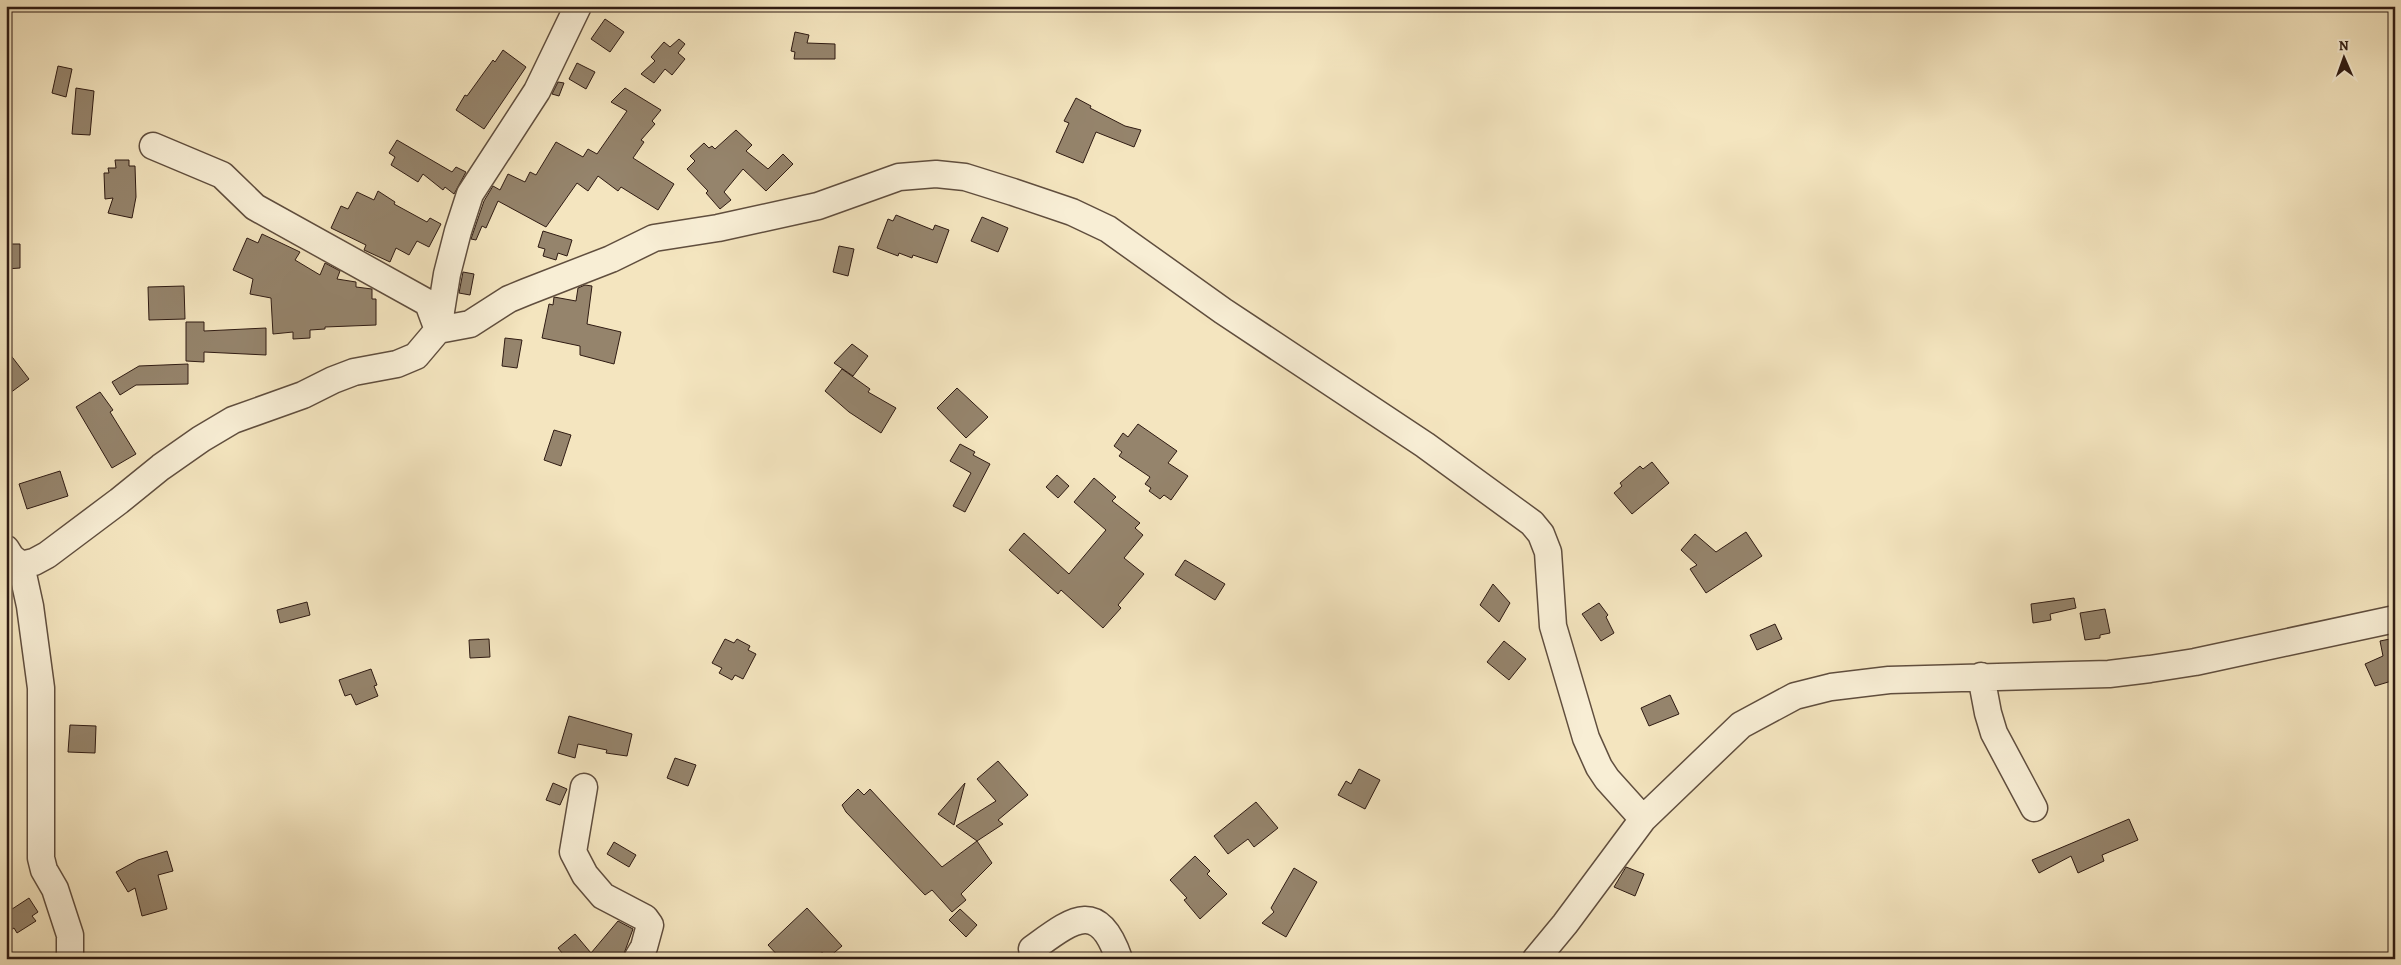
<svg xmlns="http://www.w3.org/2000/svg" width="2401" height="965" font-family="Alegreya,serif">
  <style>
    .building { fill: #95846c; stroke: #2f1b13 }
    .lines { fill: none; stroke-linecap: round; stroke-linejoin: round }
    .minor-casing { stroke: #604e3e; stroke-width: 29 }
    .minor { stroke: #f8eed5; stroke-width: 26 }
  </style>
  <rect width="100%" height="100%" fill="#f4e5bf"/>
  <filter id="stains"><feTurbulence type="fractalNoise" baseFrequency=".004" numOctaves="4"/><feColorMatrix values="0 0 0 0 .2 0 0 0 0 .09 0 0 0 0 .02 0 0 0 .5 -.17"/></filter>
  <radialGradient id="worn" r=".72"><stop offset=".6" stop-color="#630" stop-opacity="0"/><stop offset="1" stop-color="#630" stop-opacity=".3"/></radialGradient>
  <path class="building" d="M605,19L624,32L610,52L591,39Z
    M795,32L809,35L807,43L835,44V59H794L795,52L791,51Z
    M679,39L685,44L678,53L685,59L672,75L665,69L654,83L641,74L655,61L651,57L664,42L670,47Z
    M503,50L526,67L484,129L456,110L465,95L467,96L493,60L495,62Z
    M577,63L595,72L586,89L569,79Z
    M58,66L72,69L66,97L52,93Z
    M558,82L564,83L559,96L552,94Z
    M76,88L94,91L90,135L72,134Z
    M625,88L661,110L652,121L655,124L641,140L644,142L633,158L674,184L658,210L621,187L618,191L598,176L588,191L577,183L546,227L498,201L486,228L482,226L476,240L471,239L484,201L493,186L500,190L508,174L525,182L530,172L536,175L556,142L583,157L588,149L597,154L627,111L611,102Z
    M1076,98L1091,106L1090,108L1125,126L1141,130L1134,147L1096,132L1083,163L1056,152L1069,123L1064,121Z
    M736,130L752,145L746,151L768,169L783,154L793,164L766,191L743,169L724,192L731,200L720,209L706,193L708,191L687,169L695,161L690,156L704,143L709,148L712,146L715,149Z
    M397,140L452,172L456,167L466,172L454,194L445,187L443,190L423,174L418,182L391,165L395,157L389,153Z
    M115,160H129V166H135L136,197L132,218L108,213L113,198L105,199L104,173H109L108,168H116Z
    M378,191L395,202L394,204L427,222L430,218L441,224L429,247L417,241L409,255L396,248L390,262L364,250L366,245L331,228L341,206L348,209L357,192L374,200Z
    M896,215L933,230L935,225L949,230L937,263L913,255L912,258L899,253L898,256L877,248L888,219L893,221Z
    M982,217L1008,228L998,252L971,241Z
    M543,231L572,240L567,256L558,253L556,260L543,256L545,249L538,247Z
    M262,234L300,252L295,260L320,275L325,263L340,271L337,279L356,282V287L372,289V299H376V325L325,327V329L310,330V338L293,339V332L273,334L271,298L250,294L253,279L233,270L247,238L258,243Z
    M6,244H20V268L6,269Z
    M839,246L854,249L848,276L833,272Z
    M463,272L474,274L470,295L459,293Z
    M585,285L592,286L587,324L621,332L614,364L580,355V346L542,338L549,304L553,305L554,297L576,301L578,288Z
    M184,286L185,319L149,320L148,287Z
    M186,322H204V331L266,328V355L204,352V362L186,361Z
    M505,338L522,340L517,368L502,366Z
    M852,344L868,356L853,376L834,363Z
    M6,349L29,379L6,396Z
    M188,364V384L136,385L120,395L112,382L139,366Z
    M842,369L870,389L868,392L896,408L881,433L849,412L825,391Z
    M957,388L988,417L966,438L937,408Z
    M100,392L113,410L110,412L136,454L112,468L76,407Z
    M1138,424L1177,451L1168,463L1188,476L1171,500L1164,495L1160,499L1149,491L1151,488L1145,484L1150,477L1119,456L1122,452L1114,446L1123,433L1128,437Z
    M554,430L571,435L561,466L544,460Z
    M960,444L975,452L973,455L990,464L965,512L953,506L971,473L950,461Z
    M1652,462L1669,483L1632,514L1614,493L1622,486L1620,483L1640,466L1643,469Z
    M60,471L68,496L27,509L19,484Z
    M1057,475L1069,486L1058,498L1046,487Z
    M1094,478L1116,497L1112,501L1140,523L1135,528L1143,535L1124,558L1144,574L1118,605L1121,608L1103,628L1061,590L1058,594L1009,550L1024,533L1069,574L1106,530L1074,502Z
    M1746,532L1762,556L1706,593L1690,569L1697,565L1681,550L1695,534L1716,552Z
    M1185,560L1225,584L1215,600L1175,575Z
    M1493,584L1510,603L1499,622L1480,605Z
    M2074,598L2076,608L2050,614L2051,620L2033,623L2031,604Z
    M307,602L310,615L280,623L277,610Z
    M1599,603L1608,615L1606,617L1614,633L1601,641L1582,614Z
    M2105,609L2110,633L2100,635V638L2085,640L2080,613Z
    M1775,624L1782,639L1757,650L1750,635Z
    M2395,638V680L2375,686L2365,664L2383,656L2380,641Z
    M489,639L490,657L470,658L469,640Z
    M725,639L734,643L737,639L750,646L748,650L756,654L743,679L735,675L732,680L719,673L722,668L712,663Z
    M1504,641L1526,659L1509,680L1487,662Z
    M371,669L377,685L374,686L378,696L356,705L351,694L345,696L339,680Z
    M1670,695L1679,714L1649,726L1641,708Z
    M569,716L632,734L627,756L606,753L607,750L578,744L575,758L558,753Z
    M70,725L96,726L95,753L68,752Z
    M675,758L696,765L688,786L667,778Z
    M998,761L1028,795L998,820L1003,824L977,841L956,826L996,801L977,779Z
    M1359,769L1380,780L1365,809L1338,795L1346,781L1351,784Z
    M553,783L567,789L560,805L546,800Z
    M965,783L958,810L954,825L938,814Z
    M858,789L864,795L870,789L942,867L977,841L992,863L961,894L966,900L952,912L932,890L925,895L846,812L842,805Z
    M1256,802L1278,828L1254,847L1248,839L1228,854L1214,836Z
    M2129,819L2138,840L2102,855L2104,861L2078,873L2071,856L2039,873L2032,860Z
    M614,842L636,855L629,867L607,854Z
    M167,851L173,871L158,875L167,909L142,916L135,888L128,892L116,872L138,860Z
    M1195,856L1210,871L1207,874L1227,894L1200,919L1184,900L1187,898L1170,880Z
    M1626,867L1644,874L1635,896L1614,887Z
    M1294,868L1317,882L1286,937L1262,923L1274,912L1271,908Z
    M29,898L38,912L32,916L36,921L17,933L14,928L6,933V913Z
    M807,908L842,946L828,958L822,952L814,959H781L768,945Z
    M960,909L977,925L966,937L949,920Z
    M618,921L633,929L622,959H567L558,948L575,934L591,953Z"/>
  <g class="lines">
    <g class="minor-casing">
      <path id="minor" d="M153,146L222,175L255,207L428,303L438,330
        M438,330L447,274L458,231L470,194L537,91L578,6
        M6,549L11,557L21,565L34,562L47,555L119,501L161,467L201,439L233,420L303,395L333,380L354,372L397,364L416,356L438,330L470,324L509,299L526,292L611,259L654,238L718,228L818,206L899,177L936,174L965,177L1013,192L1072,212L1108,229L1223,311L1425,445L1532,523L1541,534L1548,552L1553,626L1586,738L1599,767L1607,779L1643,819
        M21,565L30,606L41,688V858L44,870L55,889L70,935V959
        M1981,676L1988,713L1994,733L2034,808
        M584,787L573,852L585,875L603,896L645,918L650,925L644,947L637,959
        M1032,949C1071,921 1098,897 1119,959
        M1536,959L1565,924L1643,819L1741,725L1795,696L1831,687L1889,680L2109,674L2150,669L2195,662L2395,619"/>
    </g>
    <use href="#minor" class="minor"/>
  </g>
  <rect width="2401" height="965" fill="none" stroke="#f4e5bf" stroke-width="25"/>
  <rect x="8" y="8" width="2386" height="950" fill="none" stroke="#2f1b13" stroke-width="2.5"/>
  <rect x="12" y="12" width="2376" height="940" fill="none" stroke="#2f1b13"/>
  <g transform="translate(2344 58) rotate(358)" stroke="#f8eed5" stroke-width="4" paint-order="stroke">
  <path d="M0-4L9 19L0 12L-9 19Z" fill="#2f1b13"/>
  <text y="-8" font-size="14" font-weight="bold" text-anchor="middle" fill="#2f1b13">N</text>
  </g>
  <rect width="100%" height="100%" filter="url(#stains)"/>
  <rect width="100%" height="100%" fill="url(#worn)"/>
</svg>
